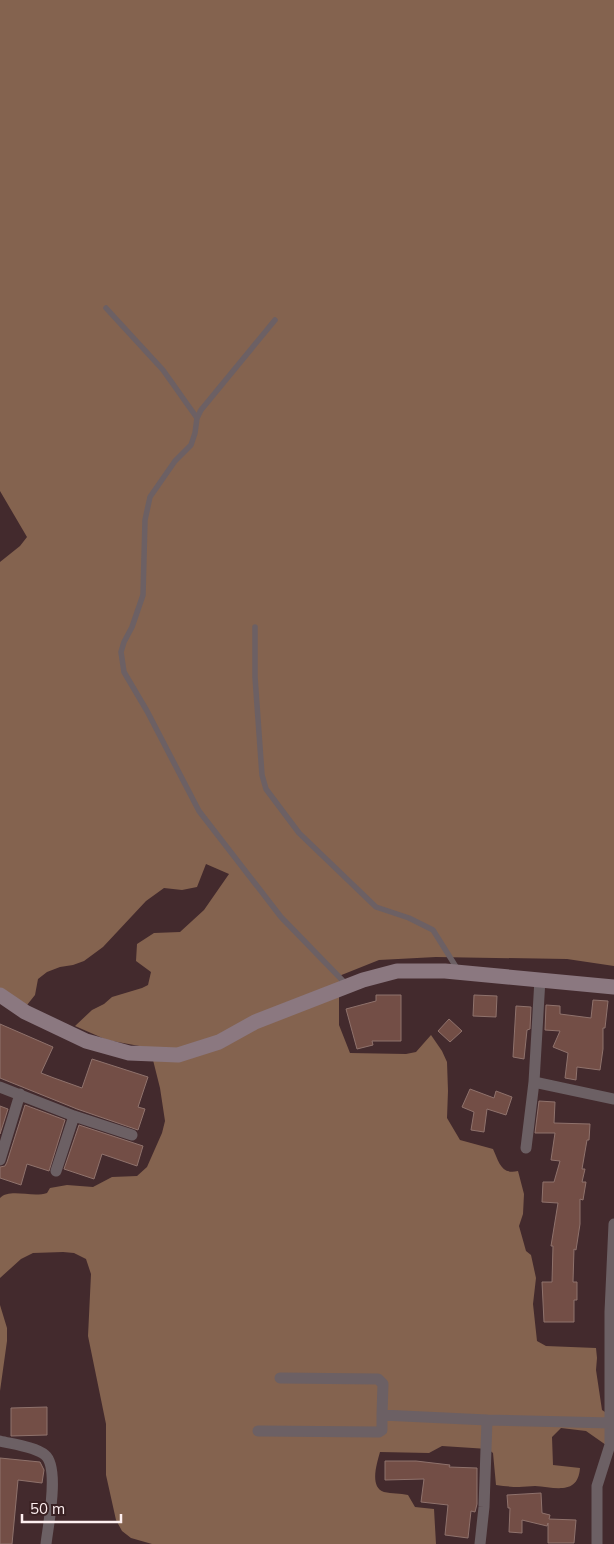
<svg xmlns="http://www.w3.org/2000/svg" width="614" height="1544" font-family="Mulish,sans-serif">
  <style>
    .forest { fill: #84634f }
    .building { fill: #734e46; stroke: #8f726c }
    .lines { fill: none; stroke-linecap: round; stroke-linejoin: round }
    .lane { stroke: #6c6064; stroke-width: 5.5 }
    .street { stroke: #6c6064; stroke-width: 11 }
    .secondary { stroke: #8b7880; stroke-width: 15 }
  </style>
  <rect width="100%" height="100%" fill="#432a2d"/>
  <path class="forest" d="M0,0H614V966L567,959L436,957L379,960L339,976V1025L350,1053L406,1054L416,1052L431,1035L442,1051L447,1062L448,1091L447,1118L460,1140L493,1149C499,1162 501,1175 518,1171L524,1194L523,1214L519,1226L526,1251L531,1255L536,1278L533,1304L537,1341L546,1346L596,1348L597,1358L596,1370L602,1410L614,1418L606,1445L586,1431L561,1428L552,1437L553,1465L580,1468C578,1496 554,1487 535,1486C530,1486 524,1487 519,1487C511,1487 504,1486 496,1485L493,1453L488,1449L442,1446L429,1453L380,1452C377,1463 369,1487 384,1492C392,1494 400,1493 408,1495L415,1507L434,1509L436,1544H152L131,1538L122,1531L116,1520L106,1475V1424L88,1336L91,1274L86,1259L74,1253L63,1252L33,1253L21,1259L0,1278V1198C10,1188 32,1198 47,1193L50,1188L67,1185L93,1187L112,1177L137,1176L147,1167L162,1133L165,1121L160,1088L150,1048L107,1040L75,1026L92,1010L104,1004L112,997L142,988L148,985L151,972L136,961L137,944L154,933L180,932L204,910L229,874L206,864L197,887L182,890L164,888L146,901L103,947L84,961L73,965L60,967L47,972L38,979L35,995L27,1005L0,988V562L20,546L27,537L0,491Z
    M0,1305L7,1328V1341L0,1391Z"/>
  <path class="building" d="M376,995H401V1041H372L373,1045L357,1049L346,1009L376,1001Z
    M474,995L497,996L496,1017L473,1016Z
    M593,1000L608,1001L605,1028H603V1049L600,1070L577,1067L576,1080L565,1078L568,1053L553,1047L560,1031L545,1030L546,1005L560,1006V1014L591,1018Z
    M516,1006L531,1007L530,1029L527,1030L524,1059L513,1057Z
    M449,1019L462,1031L450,1042L438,1031Z
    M0,1024L53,1047L41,1073L54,1078L82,1088L92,1059L148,1077L138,1107L145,1109L138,1130L77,1109L0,1078Z
    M470,1089L494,1098L496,1091L512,1097L506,1115L487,1109L484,1132L471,1130L474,1112L462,1107Z
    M539,1101L555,1102L554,1123L590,1124L589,1140H587L582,1169H585L582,1182H586L583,1200L580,1199V1224L576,1250L574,1249L573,1282H577V1300H574V1322H544L542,1282H552L553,1246H551L558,1203L542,1202L543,1182H554L560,1161L551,1160L555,1133H535Z
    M25,1105L65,1120L49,1171L27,1164L21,1185L0,1178V1167L5,1166L7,1162Z
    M0,1106L8,1109L0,1134Z
    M79,1125L143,1146L137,1166L102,1154L94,1179L64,1169Z
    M47,1407V1435L11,1436V1408Z
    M0,1458L40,1462L44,1470L42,1483L18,1480L12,1544H0Z
    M385,1461H416L450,1465L449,1467L477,1468V1504L475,1512L471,1511L468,1538L445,1535L448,1505L421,1502L424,1479L385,1480Z
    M541,1493L542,1513L550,1515L549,1519L576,1520L574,1543H548V1523L547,1526L522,1520V1533L509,1532L510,1508H508L507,1495Z"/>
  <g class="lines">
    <path class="lane" d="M106,308L163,370L197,418
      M275,320L201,410L197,418L195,433L191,445L175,461L150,497L145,520L143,595L132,627L124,642L121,652L124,672L147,711L199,811L281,917L347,985
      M255,627V677L262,775L266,789L299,833L376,907L409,918L433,930L458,970"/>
    <path class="street" d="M534,1082L614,1099
      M0,1087L74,1116L132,1135
      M526,1148L534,1082L540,979
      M0,1160L20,1094
      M56,1171L74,1116
      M280,1378L378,1379L383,1384L382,1415L487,1420
      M258,1431L379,1432L382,1430V1415
      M0,1441C12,1444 36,1447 45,1455C60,1467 48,1526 46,1544
      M480,1544L484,1507L487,1420L611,1423
      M597,1544V1486L610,1445V1312L614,1224"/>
    <path class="secondary" d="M0,995L25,1012L86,1041L129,1053L178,1055L219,1042L255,1022L363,980L397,971H445L614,987"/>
  </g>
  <path d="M22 1514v8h99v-8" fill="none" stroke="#fdeff0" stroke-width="2.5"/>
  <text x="30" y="1514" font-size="15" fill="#fdeff0" stroke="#392123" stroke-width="4" paint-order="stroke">50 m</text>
</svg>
